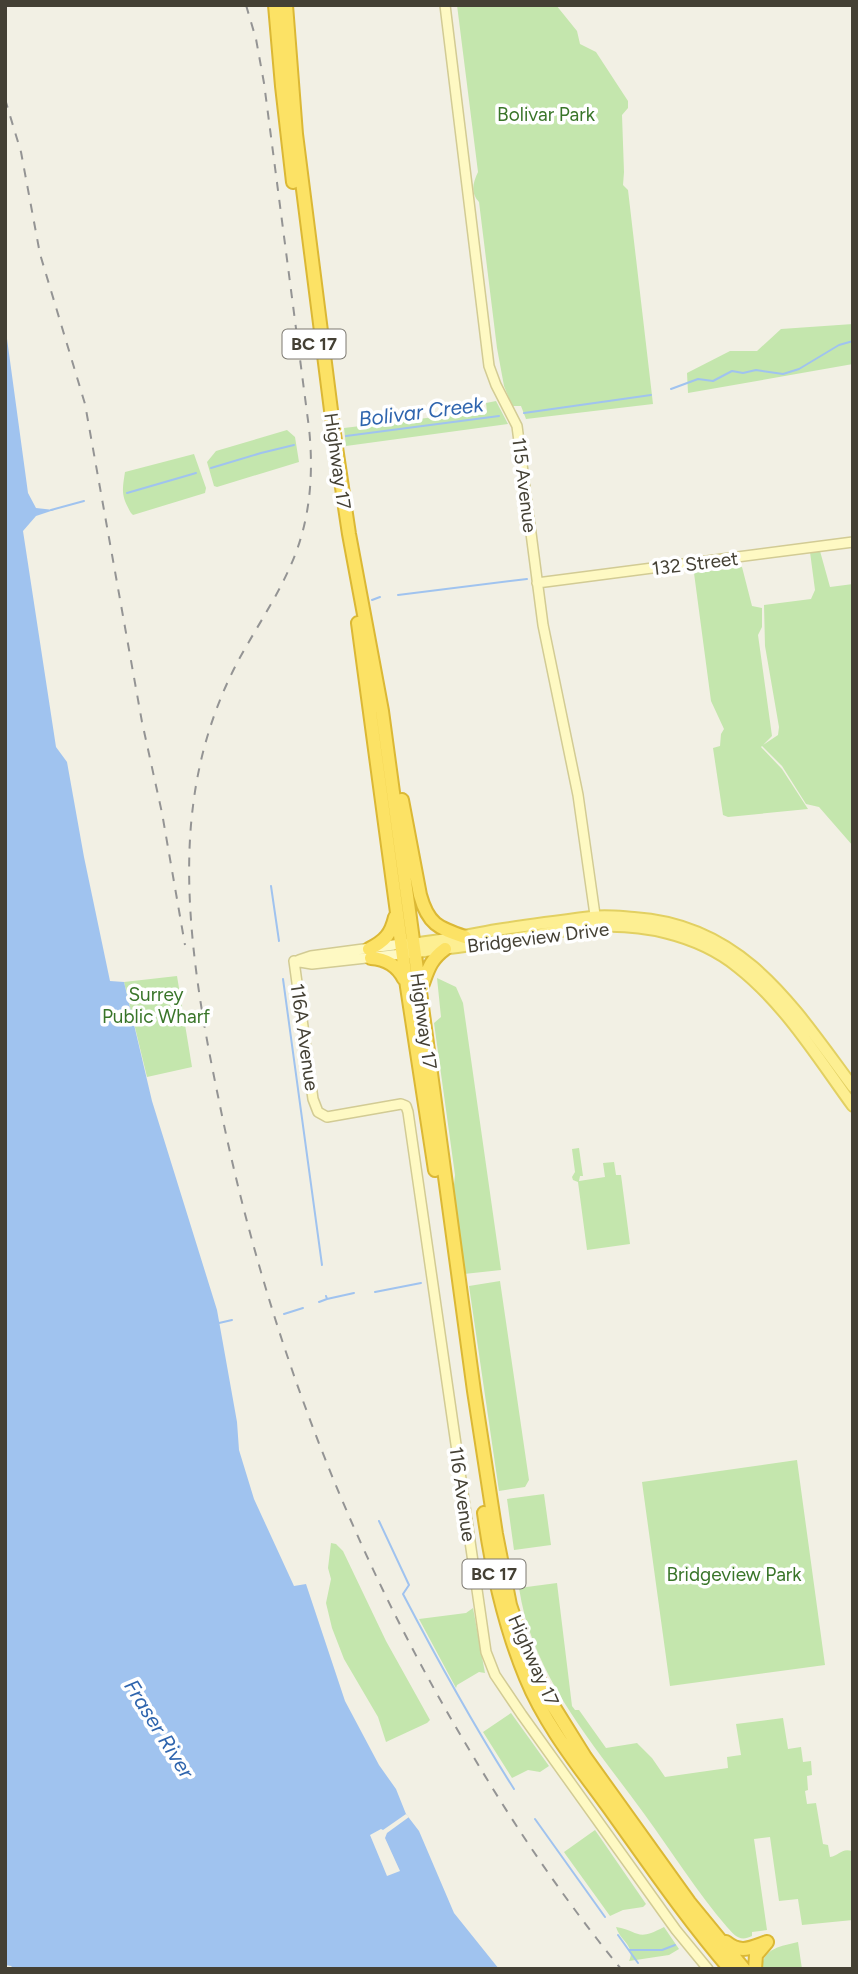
<svg xmlns="http://www.w3.org/2000/svg" width="858" height="1974" font-family="Figtree,sans-serif">
  <style>
    .green { fill: #c4e6ad }
    .water { fill: #a0c3ef }
    .pier { fill: #f2f0e4 }
    .lines { fill: none; stroke-linecap: round; stroke-linejoin: round }
    .stream { stroke: #a0c3ef; stroke-width: 2 }
    .secondary-casing { stroke: #d2cb94; stroke-width: 12 }
    .primary-casing { stroke: #e2d062; stroke-width: 14 }
    .highway-casing { stroke: #dbb835; stroke-width: 16 }
    .secondary { stroke: #fef9c3; stroke-width: 9 }
    .primary { stroke: #fdef92; stroke-width: 10 }
    .highway { stroke: #fce265; stroke-width: 12 }
    .rail { stroke: #949494; stroke-width: 2; stroke-dasharray: 9 9; stroke-linecap: butt }
    .labels { text-anchor: middle; stroke-width: 7; stroke-linejoin: round; paint-order: stroke }
    .shield { fill: #fff; stroke: #7c7971; stroke-width: 2 }
    .shield-label { font-size: 18px; font-weight: bold; fill: #444034 }
    .park-label { font-size: 19px; fill: #397529; stroke: #fff }
    .street-label { font-size: 19px; fill: #444034; stroke: #fff }
    .water-label { font-size: 21px; font-style: italic; fill: #2f65ae; stroke: #fff }
  </style>
  <rect width="100%" height="100%" fill="#f2f0e4"/>
  <path class="green" d="M457,5H556L577,31L580,44L596,52L628,101V108L622,115L624,172L623,185L628,190L653,404L526,419L521,406H512L504,386L497,348L479,202C470,192 473,183 478,172Z
    M853,324V364L688,393L687,373L730,351H757L781,329Z
    M496,401L508,424L346,446L344,428L468,413L487,412L486,403Z
    M287,430L295,437L299,462L217,487L214,486L207,462L216,451Z
    M194,454L206,488L205,493L133,515L131,513C121,496 122,491 125,472Z
    M820,551L830,587L853,584V846L819,807L806,804L782,766L762,746L761,747L782,769L808,809L728,817L723,815L713,748L720,746L721,734L724,729L711,701L694,573L742,567L752,606L762,608V627L758,635L772,736L763,745L778,735L779,727L765,646L764,605L811,599L815,590L810,552Z
    M177,976L192,1067L147,1077L124,982Z
    M437,978L456,987L463,1003L501,1270L464,1274L453,1194L455,1175L434,1023L441,1017Z
    M579,1148L583,1176H580L579,1181L605,1177L603,1163L614,1162L616,1175H621L630,1244L587,1250L578,1182L573,1180L572,1177L575,1172L572,1149Z
    M500,1281L529,1480L525,1487L499,1491L469,1286Z
    M797,1460L825,1665L670,1686L642,1482Z
    M544,1494L551,1545L514,1550L507,1499Z
    M331,1543L336,1544L343,1551L386,1641L430,1720L427,1723L386,1742L378,1717L344,1659L332,1628L326,1603L331,1579L328,1568Z
    M557,1583L572,1706L575,1710H579L606,1748L637,1743L652,1758L665,1777L728,1768L727,1757L741,1755L736,1724L783,1718L788,1749L801,1747L803,1762L811,1761L812,1775L807,1776L808,1790L805,1791L807,1804L816,1803L823,1844L828,1845L830,1857C839,1856 841,1848 852,1851L853,1920L802,1925L798,1899L779,1901L770,1837L754,1839L767,1930L752,1932V1936C740,1942 735,1936 727,1927C697,1892 672,1852 645,1815C595,1746 532,1676 519,1588Z
    M473,1608L485,1673L479,1672L457,1685L456,1688L419,1619L466,1613Z
    M511,1713L549,1766L540,1772L528,1770L512,1778L483,1732Z
    M595,1830L646,1904L643,1907L623,1910L610,1916L566,1855L564,1852Z
    M616,1927C640,1931 636,1942 664,1927L679,1949L669,1955L629,1961C636,1946 620,1941 616,1927Z
    M798,1942L802,1969H762C762,1948 782,1946 798,1942Z"/>
  <path class="water" d="M5,324L28,493L36,508L54,510L36,516L23,531L56,747L67,762L84,857L110,981L124,982L152,1101L217,1310L237,1422L239,1450L254,1499L294,1586L306,1584L345,1701L379,1765L396,1789L406,1814L419,1831L454,1913L499,1969H14L11,1966L5,1965Z"/>
  <path class="pier" d="M406,1814L409,1817L387,1833L385,1838L400,1871L387,1876L370,1835L381,1829L383,1830Z"/>
  <g class="lines">
    <path class="stream" d="M671,389L698,379L713,381L732,371L743,373L756,370L783,374L799,369L839,345L853,341
      M524,413L651,395
      M346,436L499,416
      M211,468L261,453L294,445
      M127,493L196,473
      M51,510L84,501
      M398,595L527,579
      M372,600L380,597
      M271,886L279,941
      M283,979L322,1265
      M375,1292L421,1283
      M327,1299L354,1293
      M319,1302L327,1299L326,1296
      M284,1314L303,1308
      M219,1323L232,1320
      M379,1521L409,1585L403,1594C438,1661 474,1726 514,1789
      M535,1819L605,1917
      M618,1935L638,1963
      M629,1950H662L675,1945"/>
    <g class="secondary-casing">
      <path id="secondary" d="M445,5L489,366L496,385L517,426L543,625L578,795L596,922
        M537,583L853,542
        M299,960L311,956L401,944
        M294,961L313,1099L318,1112L327,1117L401,1104L406,1106L408,1112L486,1652L495,1675L522,1715L676,1930L708,1969
        M294,961L312,964L402,954"/>
    </g>
    <g class="primary-casing">
      <path id="primary" d="M407,944C437,942 467,935 497,930C528,925 560,921 592,917C606,915 620,917 634,918C744,925 794,1008 853,1087
        M408,953C445,949 482,944 519,938C542,934 564,930 587,927C639,922 697,934 738,967C785,1004 818,1058 853,1106"/>
    </g>
    <g class="highway-casing">
      <path id="highway" d="M275,5L282,86L293,182
        M286,5L296,134L334,434L349,534L382,711L474,1391L496,1534L510,1605L519,1632L538,1678L552,1704L585,1757L689,1902L744,1969
        M358,623L407,987L435,1170
        M402,800L420,895C428,924 438,928 465,937
        M369,949C385,941 391,934 395,917
        M371,958C386,959 397,965 404,979
        M422,986C428,970 430,960 445,949
        M484,1513C492,1570 504,1625 526,1678C546,1727 581,1769 612,1812C650,1865 687,1919 730,1969
        M726,1942C741,1954 750,1948 767,1942
        M755,1969L756,1955L767,1942"/>
    </g>
    <use href="#secondary" class="secondary"/>
    <use href="#primary" class="primary"/>
    <use href="#highway" class="highway"/>
    <path class="rail" d="M246,5L256,39L264,83L309,428C314,476 310,523 290,567C275,601 254,631 237,663C214,707 199,756 193,806C181,899 199,1005 218,1096C265,1331 349,1551 473,1756C517,1830 566,1902 621,1969
      M5,99L21,152L40,254L85,404L142,722L162,813L185,945"/>
  </g>
  <g class="labels">
    <g class="shield">
      <rect x="282.5" y="329.5" width="63" height="29" rx="5"/>
      <rect x="462.5" y="1559.5" width="63" height="29" rx="5"/>
    </g>
    <g class="shield-label">
      <text x="314" y="350">BC 17</text>
      <text x="494" y="1580">BC 17</text>
    </g>
    <g class="park-label">
      <text x="546" y="121">Bolivar Park</text>
      <text x="156" y="1001">Surrey<tspan x="156" dy="22">Public Wharf</tspan></text>
      <text x="734" y="1581">Bridgeview Park</text>
    </g>
    <g class="street-label">
      <text transform="translate(338 461) rotate(82)" y="7">Highway 17</text>
      <text transform="translate(525 485) rotate(83)" y="7">115 Avenue</text>
      <text transform="translate(695 563) rotate(-7)" y="7">132 Street</text>
      <text transform="translate(538 937) rotate(-7)" y="7">Bridgeview Drive</text>
      <text transform="translate(424 1021) rotate(82)" y="7">Highway 17</text>
      <text transform="translate(305 1037) rotate(82)" y="7">116A Avenue</text>
      <text transform="translate(463 1494) rotate(82)" y="7">116 Avenue</text>
      <text transform="translate(534 1660) rotate(66)" y="7">Highway 17</text>
    </g>
    <g class="water-label">
      <text transform="translate(421 412) rotate(-7)" y="7">Bolivar Creek</text>
      <text transform="translate(159 1729) rotate(58)" y="7">Fraser River</text>
    </g>
  </g>
  <rect width="858" height="1974" fill="none" stroke="#444034" stroke-width="14"/>
</svg>
